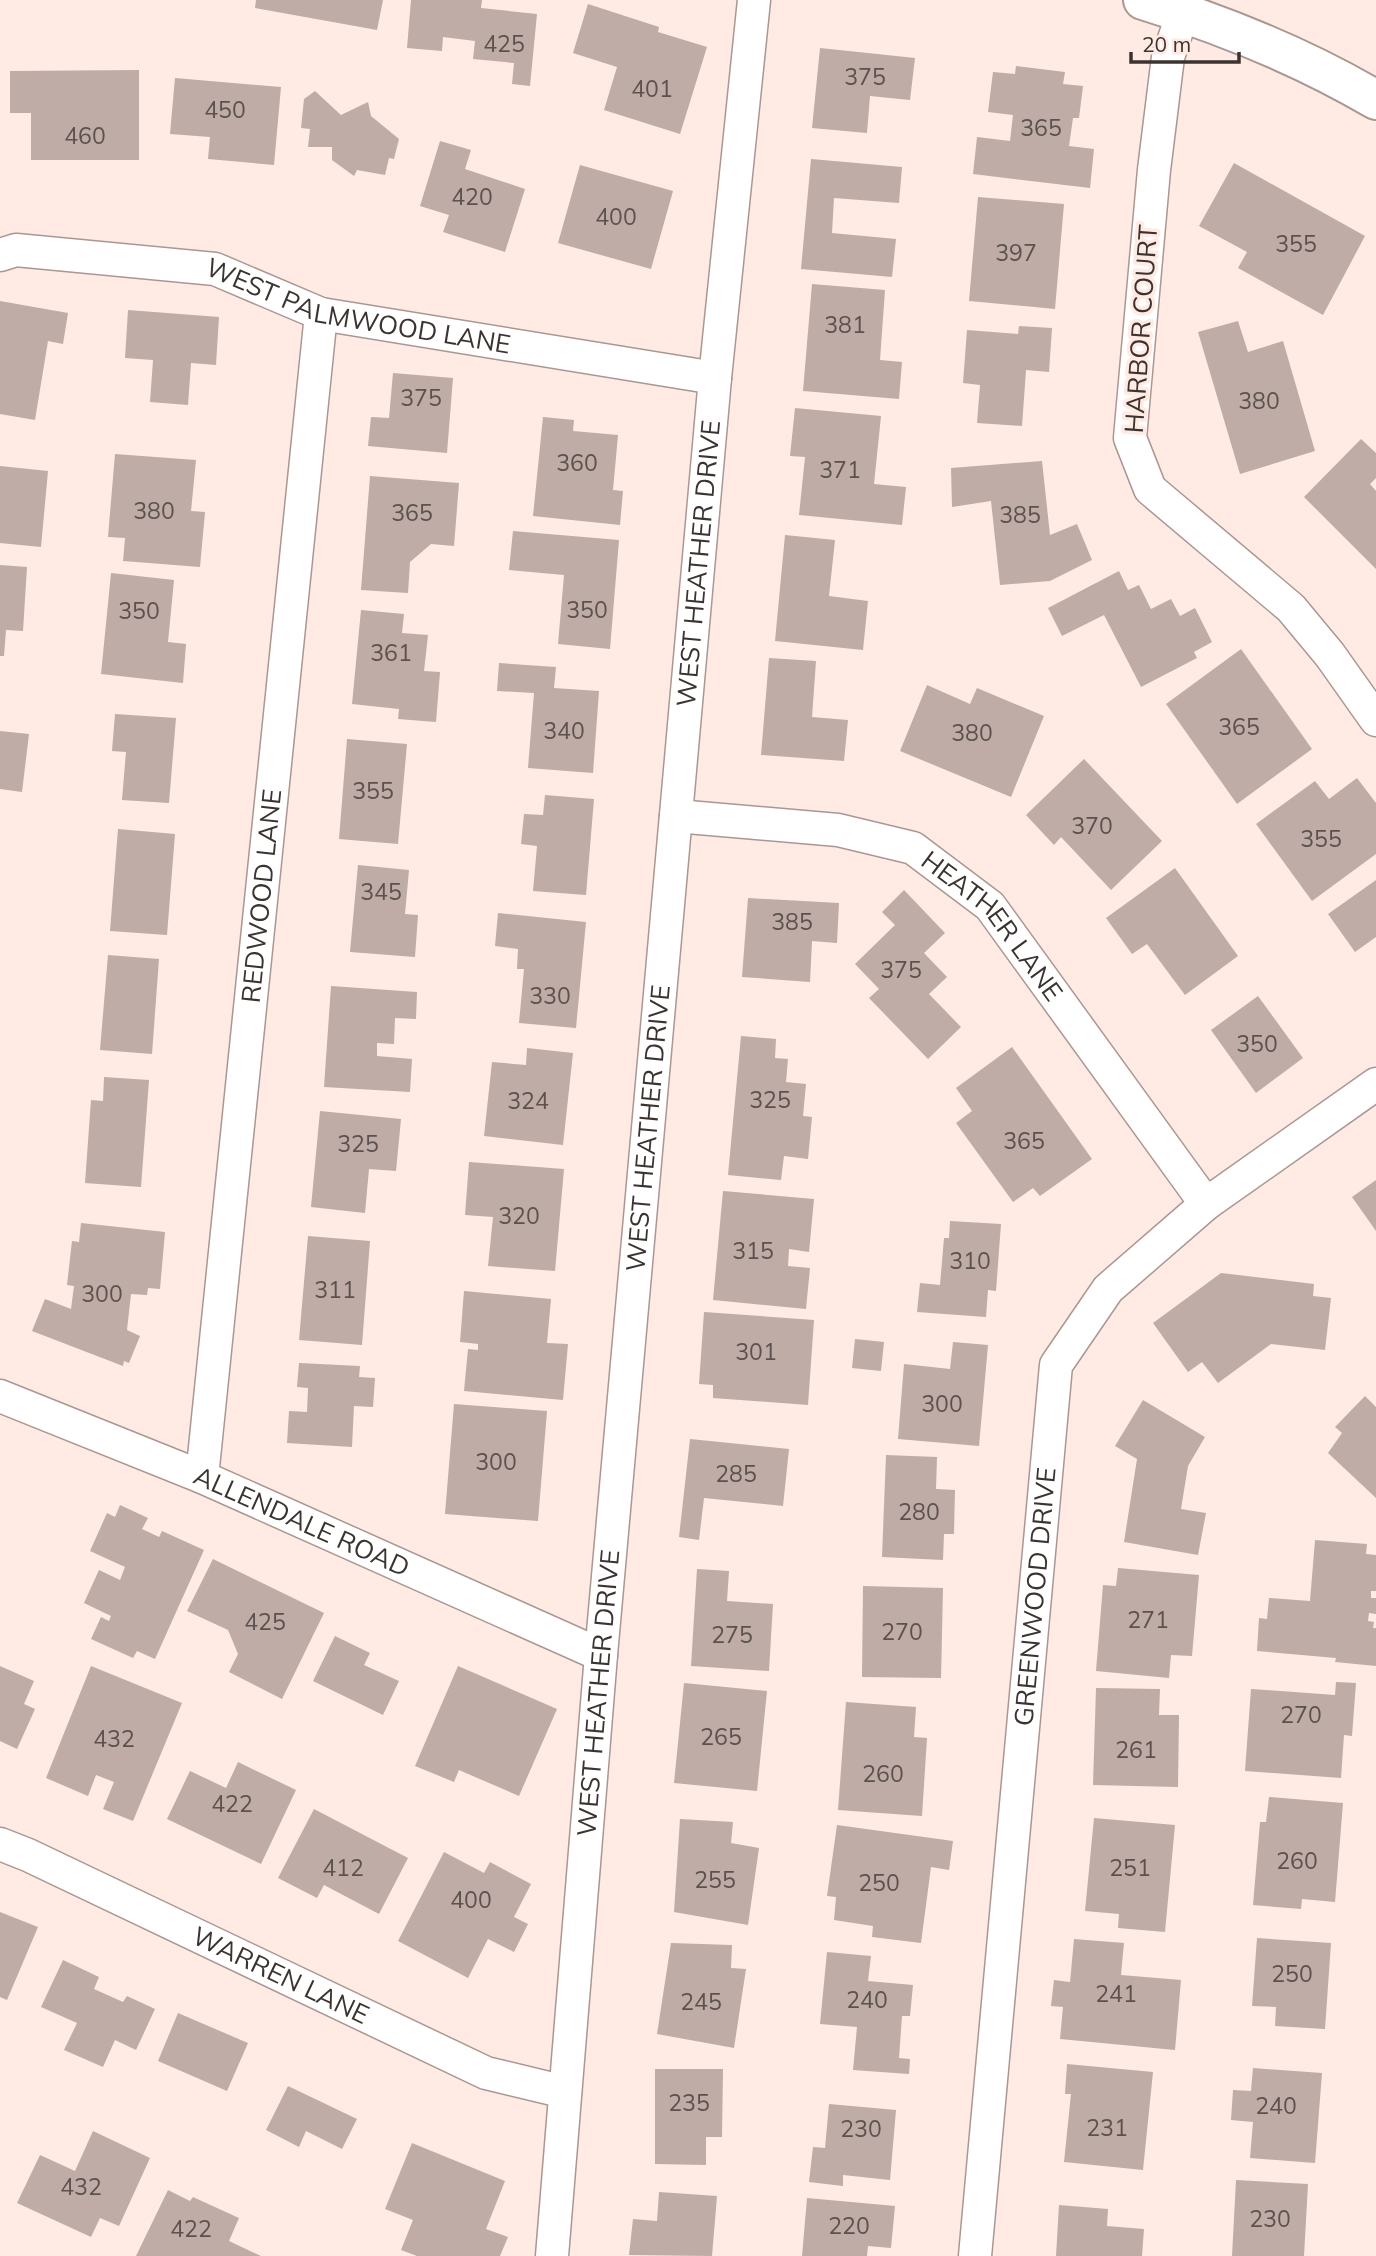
<svg xmlns="http://www.w3.org/2000/svg" width="1376" height="2256" font-family="Mulish,sans-serif">
  <style>
    .building { fill: #bfaca6 }
    .lines { fill: none; stroke-linecap: round; stroke-linejoin: round }
    .minor-casing { stroke: #ab9792; stroke-width: 35 }
    .tertiary-casing { stroke: #ab9792; stroke-width: 42 }
    .minor { stroke: #fff; stroke-width: 32 }
    .tertiary { stroke: #fff; stroke-width: 38 }
    .labels { text-anchor: middle; stroke-width: 7; stroke-linejoin: round; paint-order: stroke }
    .number-label { font-size: 23px; fill: #5c514e }
    .street-label { font-size: 26px; fill: #3b3330; stroke: #ffeae4 }
  </style>
  <rect width="100%" height="100%" fill="#ffeae4"/>
  <path class="building" d="M256,0H383L377,30L255,8Z
    M411,0H482L481,8L537,14L530,86L512,84L514,63L473,59L475,41L443,37L442,51L407,48Z
    M588,4L659,27L658,32L707,47L680,134L604,110L617,67L573,53Z
    M820,48L915,58L910,100L870,96L867,133L812,128Z
    M1016,66L1065,72L1063,84L1083,86L1079,118H1073L1069,146L1094,149L1090,188L973,174L977,137L1010,141L1013,115L988,112L993,72L1015,74Z
    M139,70V160H31V113H10V71Z
    M175,78L281,87L274,165L208,159L210,137L170,134Z
    M315,91L341,115L368,102L371,116L399,139L394,159L389,158L385,175L357,170L354,176L332,160V147H308L310,129L301,128L304,99Z
    M440,141L471,150L465,169L525,189L505,252L443,232L449,215L420,206Z
    M811,159L902,167L899,203L834,198L832,233L896,239L892,277L801,269Z
    M1234,163L1365,236L1323,315L1238,268L1247,252L1199,226Z
    M580,165L673,191L651,269L558,243Z
    M978,197L1064,204L1055,309L969,301Z
    M812,284L885,290L880,360L902,362L899,399L803,391Z
    M0,301L68,313L63,344L48,341L35,420L0,414Z
    M128,310L219,317L216,365L191,363L188,405L150,402L153,360L125,358Z
    M1238,321L1248,352L1283,341L1315,451L1240,474L1198,332Z
    M1019,326L1052,328L1049,372L1026,370L1022,426L977,423L980,385L963,383L967,330L1018,334Z
    M393,373L453,378L447,453L368,446L371,417L389,418Z
    M795,408L881,416L874,484L906,487L902,525L799,515L805,457L790,456Z
    M543,417L574,420L573,431L618,435L613,490L623,491L620,525L533,516Z
    M1361,439L1376,453V478L1370,484L1376,491V569L1304,497Z
    M115,454L196,460L191,511L205,512L200,567L123,561L125,538L108,537Z
    M1042,461L1050,535L1077,524L1092,560L1050,581L1000,585L991,501L952,507L951,468Z
    M0,466L48,471L41,547L0,543Z
    M370,476L459,483L454,546L431,544L410,562L408,593L361,590Z
    M513,531L619,540L610,649L558,644L564,575L509,570Z
    M785,535L835,540L829,596L868,601L863,650L775,641Z
    M0,565L27,567L23,631L6,630L4,656H0Z
    M1119,571L1128,590L1139,585L1151,609L1171,599L1180,616L1195,608L1212,642L1194,652L1197,658L1141,687L1104,615L1062,636L1048,608Z
    M111,573L174,580L168,642L186,644L183,683L101,674Z
    M361,610L404,614L402,633L428,635L424,671L440,672L436,722L398,719L399,709L352,704Z
    M1241,649L1312,749L1237,804L1166,704Z
    M769,658L816,661L812,717L848,720L844,761L761,755Z
    M499,663L556,667L554,688L599,691L593,773L528,768L534,693L497,691Z
    M927,685L970,704L977,688L1044,716L1011,797L900,751Z
    M115,714L176,718L169,803L122,800L126,752L112,751Z
    M0,731L29,734L22,792L0,789Z
    M347,739L407,744L398,844L339,839Z
    M1084,759L1162,841L1111,890L1061,837L1054,845L1026,815Z
    M1357,778L1376,803V854L1312,901L1256,824L1315,781L1329,799Z
    M545,795L594,799L586,895L533,891L537,846L521,844L524,814L543,815Z
    M118,829L175,834L167,935L110,931Z
    M358,865L409,870L405,914L418,915L415,957L350,952Z
    M1175,868L1238,956L1185,995L1147,944L1132,954L1106,918Z
    M1376,880V937L1355,952L1328,914Z
    M904,890L945,933L924,953L947,977L929,994L961,1027L928,1059L869,998L879,989L855,964L895,925L882,912Z
    M748,898L839,903L837,943L812,941L810,982L742,977Z
    M498,913L586,922L576,1028L519,1023L524,969H517L518,949L495,946Z
    M108,955L159,959L152,1054L100,1050Z
    M331,986L417,992L416,1019L395,1018L394,1044L377,1043V1056L412,1059L410,1092L324,1087Z
    M1258,996L1303,1058L1256,1093L1211,1030Z
    M741,1036L776,1039L775,1058L788,1059L786,1082L806,1084L803,1116L812,1117L808,1159L784,1156L781,1180L728,1175Z
    M1012,1047L1092,1159L1040,1196L1033,1188L1013,1202L956,1123L972,1111L956,1088Z
    M527,1048L573,1053L563,1145L484,1136L492,1062L526,1065Z
    M104,1077L149,1080L141,1187L85,1183L91,1100L103,1101Z
    M320,1111L401,1119L396,1171L369,1169L365,1213L311,1207Z
    M469,1162L564,1169L555,1271L488,1266L493,1217L465,1215Z
    M1376,1180V1231L1352,1197Z
    M723,1191L814,1199L809,1252L789,1249L788,1266L810,1268L806,1309L713,1300Z
    M950,1221L1001,1224L996,1291L988,1290L986,1317L917,1312L920,1283L940,1285L944,1238H949Z
    M81,1223L165,1232L160,1289L148,1288L147,1295L131,1294L127,1330L140,1336L129,1363L124,1361L123,1366L32,1331L45,1299L71,1309L74,1286L67,1285L72,1241L79,1242Z
    M308,1236L370,1241L362,1345L299,1340Z
    M1221,1273L1314,1284L1313,1296L1331,1298L1325,1350L1271,1344L1218,1383L1202,1362L1188,1372L1153,1323Z
    M464,1291L551,1299L547,1343L568,1344L563,1400L464,1391L468,1349L478,1350V1344L460,1342Z
    M704,1312L814,1320L808,1405L713,1398V1385L699,1384Z
    M855,1339L884,1342L881,1371L852,1368Z
    M953,1342L988,1345L979,1446L898,1439L904,1364L950,1369Z
    M299,1363L360,1366L359,1377L375,1378L373,1407L354,1406L352,1447L287,1443L289,1411L307,1412L308,1388L297,1387Z
    M1365,1396L1376,1407V1498L1328,1453L1342,1433L1335,1427Z
    M1143,1400L1205,1437L1188,1466L1181,1509L1206,1513L1198,1555L1124,1542L1137,1459L1115,1446Z
    M454,1404L547,1411L538,1521L445,1514Z
    M690,1439L789,1449L783,1506L704,1498L699,1540L679,1537Z
    M886,1455L937,1457L936,1489L955,1490L954,1534H944L943,1560L882,1557Z
    M120,1505L148,1518L142,1529L159,1537L162,1531L204,1550L155,1659L137,1651L133,1658L91,1639L101,1617L109,1621L111,1616L84,1603L99,1570L120,1580L125,1567L90,1551L107,1513L115,1517Z
    M1315,1540L1367,1544L1366,1554L1376,1555V1591H1371V1598H1376V1614L1369,1613L1368,1621L1374,1622L1373,1628H1376V1666L1335,1662L1336,1658L1257,1651L1259,1618L1267,1619L1269,1598L1310,1601Z
    M213,1559L324,1613L282,1699L229,1672L238,1654L228,1630L187,1611Z
    M1118,1568L1199,1575L1192,1656L1171,1655L1169,1678L1096,1671L1103,1585L1116,1586Z
    M697,1569L729,1571L727,1601L773,1604L769,1671L691,1666Z
    M863,1586L943,1588L941,1678L862,1677Z
    M335,1636L370,1653L364,1665L399,1681L383,1715L313,1681Z
    M0,1666L34,1681L24,1704L35,1709L17,1749L0,1741Z
    M91,1666L182,1703L133,1821L103,1809L114,1782L96,1775L88,1796L46,1778Z
    M458,1666L557,1709L519,1796L459,1770L454,1782L415,1766Z
    M1336,1682L1356,1683L1352,1736L1344,1735L1341,1778L1245,1771L1251,1689L1335,1695Z
    M684,1683L767,1691L757,1791L674,1783Z
    M1096,1688L1160,1689L1159,1715H1179L1178,1787L1093,1785Z
    M846,1702L916,1707L914,1737L927,1738L922,1816L838,1810Z
    M238,1762L296,1790L261,1864L167,1819L190,1771L226,1788Z
    M1269,1797L1343,1803L1335,1902L1302,1899L1301,1909L1253,1905L1260,1822H1266Z
    M314,1809L408,1858L379,1914L324,1885L317,1898L278,1878Z
    M1094,1818L1175,1825L1165,1932L1118,1928L1119,1914L1085,1911Z
    M680,1819L733,1822L731,1843L759,1848L748,1925L674,1912Z
    M837,1825L953,1841L949,1870L931,1867L921,1943L872,1937L873,1926L834,1920L836,1897L827,1896Z
    M444,1852L484,1873L490,1862L531,1884L514,1917L528,1924L514,1952L488,1939L468,1978L398,1941Z
    M0,1912L38,1927L7,2000L0,1997Z
    M1257,1938L1331,1943L1325,2029L1275,2026L1276,2007L1252,2006Z
    M1074,1939L1124,1943L1121,1975L1181,1980L1175,2050L1060,2039L1063,2007L1051,2006L1054,1980L1070,1982Z
    M671,1943L732,1945L731,1968L746,1969L734,2048L657,2034Z
    M827,1952L871,1956L868,1981L913,1985L910,2016H902L899,2058L910,2059L909,2074L853,2070L857,2027L820,2024Z
    M63,1960L99,1977L94,1989L123,2002L127,1996L155,2009L136,2050L115,2040L103,2067L64,2050L77,2023L41,2007Z
    M178,2013L248,2043L227,2091L158,2061Z
    M1067,2064L1153,2072L1143,2170L1064,2162L1071,2094H1065Z
    M1253,2068L1322,2073L1315,2163L1250,2158L1253,2122L1231,2120L1233,2090L1251,2091Z
    M655,2069H723L722,2137H706V2165L655,2164Z
    M288,2086L357,2119L342,2149L306,2131L299,2147L266,2130Z
    M829,2104L896,2110L890,2180L843,2175V2186L809,2182L813,2147L825,2148Z
    M93,2131L150,2158L119,2226L100,2218L91,2237L17,2203L40,2155L75,2171Z
    M412,2143L505,2181L486,2229L508,2237L500,2256H417L401,2250L413,2220L385,2209Z
    M1236,2180L1308,2184L1304,2256H1232Z
    M168,2190L190,2201L193,2197L239,2218L229,2241L261,2256H136Z
    M659,2192L717,2196L712,2256L629,2255L633,2219L657,2221Z
    M807,2198L895,2206L891,2248L868,2246L867,2256H802Z
    M1059,2205L1108,2209L1107,2226L1144,2229L1142,2256H1056Z"/>
  <g class="lines">
    <g class="minor-casing">
      <g id="minor">
        <path d="M1183,13L1168,57L1154,170L1130,438L1150,489L1291,608L1330,655L1376,720"/>
        <path id="s1" d="M0,255L16,250L215,269L321,314L715,378"/>
        <path id="s2" d="M676,816L838,830L913,848L990,906L1206,1204"/>
        <path id="s3" d="M0,1396L202,1477L601,1655"/>
        <path id="s4" d="M202,1477L321,314"/>
        <path id="s5" d="M0,1844L28,1855L486,2073L565,2092"/>
        <path id="s6" d="M552,2256L601,1655L715,378L754,0"/>
        <path id="s7" d="M975,2256L1056,1365L1108,1289L1206,1204L1376,1084"/>
      </g>
    </g>
    <g class="tertiary-casing">
      <path id="tertiary" d="M1143,0C1224,25 1303,57 1376,100"/>
    </g>
    <use href="#minor" class="minor"/>
    <use href="#tertiary" class="tertiary"/>
  </g>
  <g class="labels">
    <g class="number-label">
      <text x="504" y="52">425</text>
      <text x="865" y="85">375</text>
      <text x="652" y="97">401</text>
      <text x="225" y="118">450</text>
      <text x="1041" y="136">365</text>
      <text x="85" y="144">460</text>
      <text x="472" y="205">420</text>
      <text x="616" y="225">400</text>
      <text x="1296" y="252">355</text>
      <text x="1016" y="261">397</text>
      <text x="845" y="333">381</text>
      <text x="421" y="406">375</text>
      <text x="1259" y="409">380</text>
      <text x="577" y="471">360</text>
      <text x="840" y="478">371</text>
      <text x="154" y="519">380</text>
      <text x="412" y="521">365</text>
      <text x="1020" y="523">385</text>
      <text x="587" y="618">350</text>
      <text x="139" y="619">350</text>
      <text x="391" y="661">361</text>
      <text x="1239" y="735">365</text>
      <text x="564" y="739">340</text>
      <text x="972" y="741">380</text>
      <text x="373" y="799">355</text>
      <text x="1092" y="834">370</text>
      <text x="1321" y="847">355</text>
      <text x="381" y="900">345</text>
      <text x="792" y="930">385</text>
      <text x="901" y="978">375</text>
      <text x="550" y="1004">330</text>
      <text x="1257" y="1052">350</text>
      <text x="770" y="1108">325</text>
      <text x="528" y="1109">324</text>
      <text x="1024" y="1149">365</text>
      <text x="358" y="1152">325</text>
      <text x="519" y="1224">320</text>
      <text x="753" y="1259">315</text>
      <text x="970" y="1269">310</text>
      <text x="335" y="1298">311</text>
      <text x="102" y="1302">300</text>
      <text x="756" y="1360">301</text>
      <text x="942" y="1412">300</text>
      <text x="496" y="1470">300</text>
      <text x="736" y="1482">285</text>
      <text x="919" y="1520">280</text>
      <text x="1148" y="1628">271</text>
      <text x="265" y="1630">425</text>
      <text x="902" y="1640">270</text>
      <text x="732" y="1643">275</text>
      <text x="1301" y="1723">270</text>
      <text x="721" y="1745">265</text>
      <text x="114" y="1747">432</text>
      <text x="1136" y="1758">261</text>
      <text x="883" y="1782">260</text>
      <text x="232" y="1812">422</text>
      <text x="1297" y="1869">260</text>
      <text x="343" y="1876">412</text>
      <text x="1130" y="1876">251</text>
      <text x="715" y="1888">255</text>
      <text x="879" y="1891">250</text>
      <text x="471" y="1908">400</text>
      <text x="1292" y="1982">250</text>
      <text x="1116" y="2002">241</text>
      <text x="867" y="2008">240</text>
      <text x="701" y="2010">245</text>
      <text x="689" y="2111">235</text>
      <text x="1276" y="2114">240</text>
      <text x="1107" y="2136">231</text>
      <text x="861" y="2137">230</text>
      <text x="81" y="2195">432</text>
      <text x="1270" y="2227">230</text>
      <text x="849" y="2234">220</text>
      <text x="191" y="2237">422</text>
    </g>
    <g class="street-label">
      <text dy="9" stroke="none"><textPath href="#s1" startOffset="366">WEST PALMWOOD LANE</textPath></text>
      <text transform="translate(1141 329) rotate(-86)" y="9">HARBOR COURT</text>
      <text dy="9" stroke="none"><textPath href="#s6" startOffset="1699">WEST HEATHER DRIVE</textPath></text>
      <text dy="9" stroke="none"><textPath href="#s4" startOffset="584">REDWOOD LANE</textPath></text>
      <text dy="9" stroke="none"><textPath href="#s2" startOffset="352">HEATHER LANE</textPath></text>
      <text dy="9" stroke="none"><textPath href="#s6" startOffset="1132">WEST HEATHER DRIVE</textPath></text>
      <text dy="9" stroke="none"><textPath href="#s3" startOffset="327">ALLENDALE ROAD</textPath></text>
      <text dy="9" stroke="none"><textPath href="#s7" startOffset="662">GREENWOOD DRIVE</textPath></text>
      <text dy="9" stroke="none"><textPath href="#s6" startOffset="565">WEST HEATHER DRIVE</textPath></text>
      <text dy="9" stroke="none"><textPath href="#s5" startOffset="310">WARREN LANE</textPath></text>
    </g>
  </g>
  <path d="M1131 52v10h108v-10" fill="none" stroke="#3b3330" stroke-width="3.5"/>
  <text x="1142" y="52" font-size="21" fill="#3b3330" stroke="#ffeae4" stroke-width="5" paint-order="stroke">20 m</text>
</svg>
